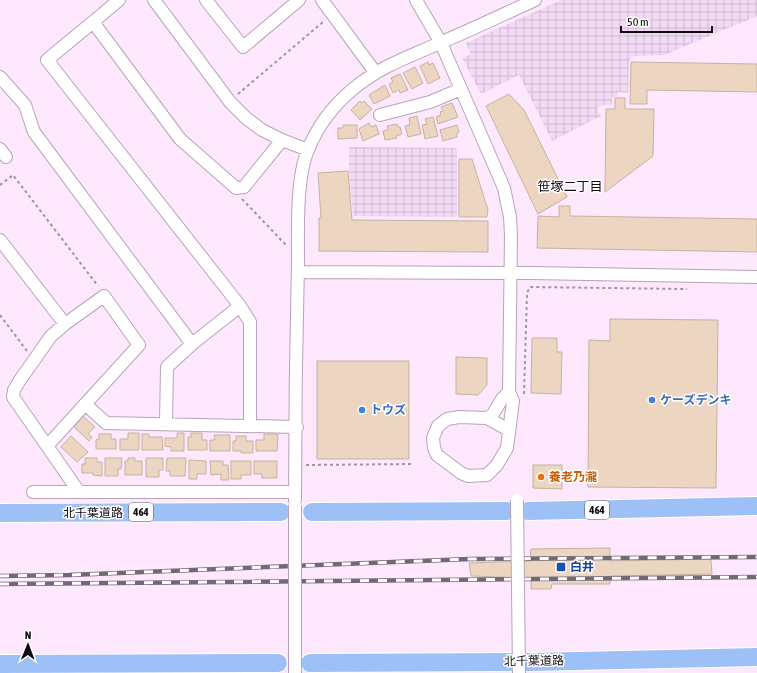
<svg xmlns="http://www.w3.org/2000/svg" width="757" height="673" font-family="'Asap Condensed','Noto Sans JP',sans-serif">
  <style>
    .industrial { fill: url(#industrial-grid) }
    .building { fill: #ecd6c2; stroke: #c7b29f }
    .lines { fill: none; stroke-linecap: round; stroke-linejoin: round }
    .minor-casing { stroke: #b7a4b8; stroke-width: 14 }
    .highway-casing { stroke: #fff; stroke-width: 20 }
    .path { stroke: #a393a3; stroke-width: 2; stroke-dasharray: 3 3; stroke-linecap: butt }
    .minor { stroke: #fff; stroke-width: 12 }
    .highway { stroke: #9dc1f6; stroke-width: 18 }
    .rail-casing { stroke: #756876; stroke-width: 4.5 }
    .rail { stroke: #fff; stroke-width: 3; stroke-dasharray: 9; stroke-linecap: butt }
    .minor-bridge-casing { stroke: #b7a4b8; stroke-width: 14; stroke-linecap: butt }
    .minor-bridge { stroke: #fff; stroke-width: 12 }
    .shop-dot { fill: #3f7fe0; stroke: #fff; stroke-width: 1.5 }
    .food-dot { fill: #e8710a; stroke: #fff; stroke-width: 1.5 }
    .transit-dot { fill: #1a4fb4; stroke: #fff; stroke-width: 1.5 }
    .labels { text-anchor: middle; stroke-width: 3; stroke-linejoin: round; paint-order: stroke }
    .shield { fill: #fff; stroke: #585458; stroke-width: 1 }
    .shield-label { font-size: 11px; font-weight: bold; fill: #110a11 }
    .shop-label { font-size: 12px; font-weight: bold; fill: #366cbe; stroke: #fff; text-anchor: start }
    .food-label { font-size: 12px; font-weight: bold; fill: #c56008; stroke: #fff; text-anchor: start }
    .street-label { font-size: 12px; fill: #110a11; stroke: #fff }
    .transit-label { font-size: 12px; font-weight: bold; fill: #164399; stroke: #fff; text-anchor: start }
    .neighbourhood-label { font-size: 13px; fill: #110a11; stroke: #fff }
  </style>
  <defs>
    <pattern id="industrial-grid" width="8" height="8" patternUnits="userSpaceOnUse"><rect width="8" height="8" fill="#f2d9f4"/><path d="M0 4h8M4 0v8" fill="none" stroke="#ceb9d0"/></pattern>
  </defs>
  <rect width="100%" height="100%" fill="#fde8fe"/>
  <path class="industrial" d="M561,0H757V16L664,55L634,56L629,61L628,93L618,92V97H612V105H603L597,108L601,116L552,141L519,75L481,94L462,58L471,54L466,43Z
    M349,147L457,148V217L353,216L349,169Z"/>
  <path class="building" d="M428,62L429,65L433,63L440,78L428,84L420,66Z
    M631,62L757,64V92L647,90V104H630Z
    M415,67L423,83L412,89L403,73Z
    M400,74L408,90L400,93L399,90L393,93L389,84L393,82L391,78Z
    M385,85L390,96L374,104L369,95Z
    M509,94L524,110L567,197L538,214L486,106Z
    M615,98H625V109H654L653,156L605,192L606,109H615Z
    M360,101L362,103L364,101L372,109L360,120L351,110Z
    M452,103L458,117L438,124L436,117L441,115L440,112L443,111L441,107Z
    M417,116L421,134L408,137L405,126L410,125L409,118Z
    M433,117L438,136L425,139L422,125L427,124L425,119Z
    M369,123L371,127L376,125L379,134L363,141L359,129Z
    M397,124L398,127H400L402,134L396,136L397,138L385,140L383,131L388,130L387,126Z
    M343,125H357V138L338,139V128H343Z
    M457,125L459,132L457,133V137L443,141L440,130Z
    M459,159H472L488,210L487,217H459Z
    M348,171L352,220L488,221V252L319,251V218H321L318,173Z
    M559,206H570V216L757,219V252L537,248L538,216L559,217Z
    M610,319L718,320L716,488L588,487L589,340L610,341Z
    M532,338H557V352H562L561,394L531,393Z
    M456,357L487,358V385L478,395L456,394Z
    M317,361H409V459H317Z
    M83,416L95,427L88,434L92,437L89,441L74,427Z
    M128,433H139V450H120V439H128Z
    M177,433H184V451H171V447L165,446V438H177Z
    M191,433H202V440H207V450H188V437H191Z
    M99,434H111V439H116V449H96V440L99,439Z
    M142,434H149V437H162L163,450H142Z
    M264,434H278L277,451H256V440H264Z
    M214,435H230V451H210V440H215Z
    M71,436L88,452L77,462L61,447Z
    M236,436H246V441H253V453H241V451H233V441H236Z
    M85,458H97V462H102V476L93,475V473H82V464H85Z
    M105,458H122L121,469H118V476H105Z
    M128,458H135V461H142V475H125V461H128Z
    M146,458H163V470H159V477H146Z
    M167,458H186L185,476H170V471H166Z
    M189,460L206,461V474H197V479H189Z
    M210,461H223V465H228L229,480H221V474L211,475Z
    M231,461H251V475H241V479H231Z
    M254,461H277V478H262V474H254Z
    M533,465H562V489L533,488Z
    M610,548V561L711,559L712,574L610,576V584H552L551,589H531V578L471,576L469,563L530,561L531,549Z"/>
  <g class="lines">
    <g class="minor-casing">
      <path id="minor" d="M119,0L93,22L180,139L236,188L244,187L282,140
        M154,0L230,102L246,118L262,130L282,140L308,150
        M206,0L243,47L299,0
        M322,0L375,72
        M416,0L441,43L504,188L510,217L511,236L509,392L513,401L507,448L497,465L487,475L468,476L461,473L437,455L434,448L433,438L438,426L447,419L459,417L487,418L493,414L502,399L509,392
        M93,22L47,60L240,306
        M0,77L25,105L34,132L192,344
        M380,115L430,102L461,89
        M0,149L6,157
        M0,240L65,324
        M298,272L531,273L757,277
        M85,404L106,423L297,427
        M487,418L509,430
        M166,423L167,367L192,344L240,306L250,322V426
        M47,446L139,345L104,296L65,324L51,336L20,380L14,390L13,397L79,492H295
        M33,492H79
        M295,500C295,421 296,342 298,263C298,232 296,177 308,150C317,127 334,105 353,89C382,65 409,57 442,42C473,29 504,14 535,0"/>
    </g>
    <g class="highway-casing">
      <path id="highway" d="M528,511L757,506
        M312,512L507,511
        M0,513L281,512
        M310,663L531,662L757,657
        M0,664L278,663"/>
    </g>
    <path class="path" d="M238,94L323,22
      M0,185L13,175L98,286
      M242,199L286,245
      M0,315L27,351
      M524,394L527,293L530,287L687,289
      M306,465L413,464"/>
    <use href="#minor" class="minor"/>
    <use href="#highway" class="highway"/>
    <g class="rail-casing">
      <path id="rail" d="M0,576L69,575L470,559L757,557
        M0,584L757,577"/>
    </g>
    <use href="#rail" class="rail"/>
    <g class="minor-bridge-casing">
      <path id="minor-bridge" d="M517,500L519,673
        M295,673V505"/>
    </g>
    <use href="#minor-bridge" class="minor-bridge"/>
  </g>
  <g class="shop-dot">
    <circle cx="652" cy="400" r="4"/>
    <circle cx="362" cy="410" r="4"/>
  </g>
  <circle class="food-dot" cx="541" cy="477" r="4"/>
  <rect class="transit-dot" x="556" y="562" width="10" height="10" rx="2"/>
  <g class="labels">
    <g class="shield">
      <rect x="585" y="501" width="24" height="18" rx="3"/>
      <rect x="129" y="503" width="24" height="18" rx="3"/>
    </g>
    <g class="shield-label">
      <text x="597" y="514">464</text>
      <text x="141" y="516">464</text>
    </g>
    <g class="shop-label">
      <text x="660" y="404">ケーズデンキ</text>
      <text x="370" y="414">トウズ</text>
    </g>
    <g class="food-label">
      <text x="549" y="481">養老乃瀧</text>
    </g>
    <g class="street-label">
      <text x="93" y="517">北千葉道路</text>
      <text transform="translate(534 661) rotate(-1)" y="4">北千葉道路</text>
    </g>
    <g class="transit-label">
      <text x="570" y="571">白井</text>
    </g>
    <g class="neighbourhood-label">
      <text x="570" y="191">笹塚二丁目</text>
    </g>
  </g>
  <g transform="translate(28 645) rotate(1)" stroke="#ffffff" stroke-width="3" paint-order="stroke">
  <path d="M0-3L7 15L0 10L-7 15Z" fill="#110a11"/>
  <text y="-6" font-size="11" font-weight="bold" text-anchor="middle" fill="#110a11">N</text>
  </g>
  <path d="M621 26v6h91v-6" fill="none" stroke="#110a11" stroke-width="2"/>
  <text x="627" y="26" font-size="12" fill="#110a11" stroke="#ffffff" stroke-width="3" paint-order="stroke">50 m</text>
</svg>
